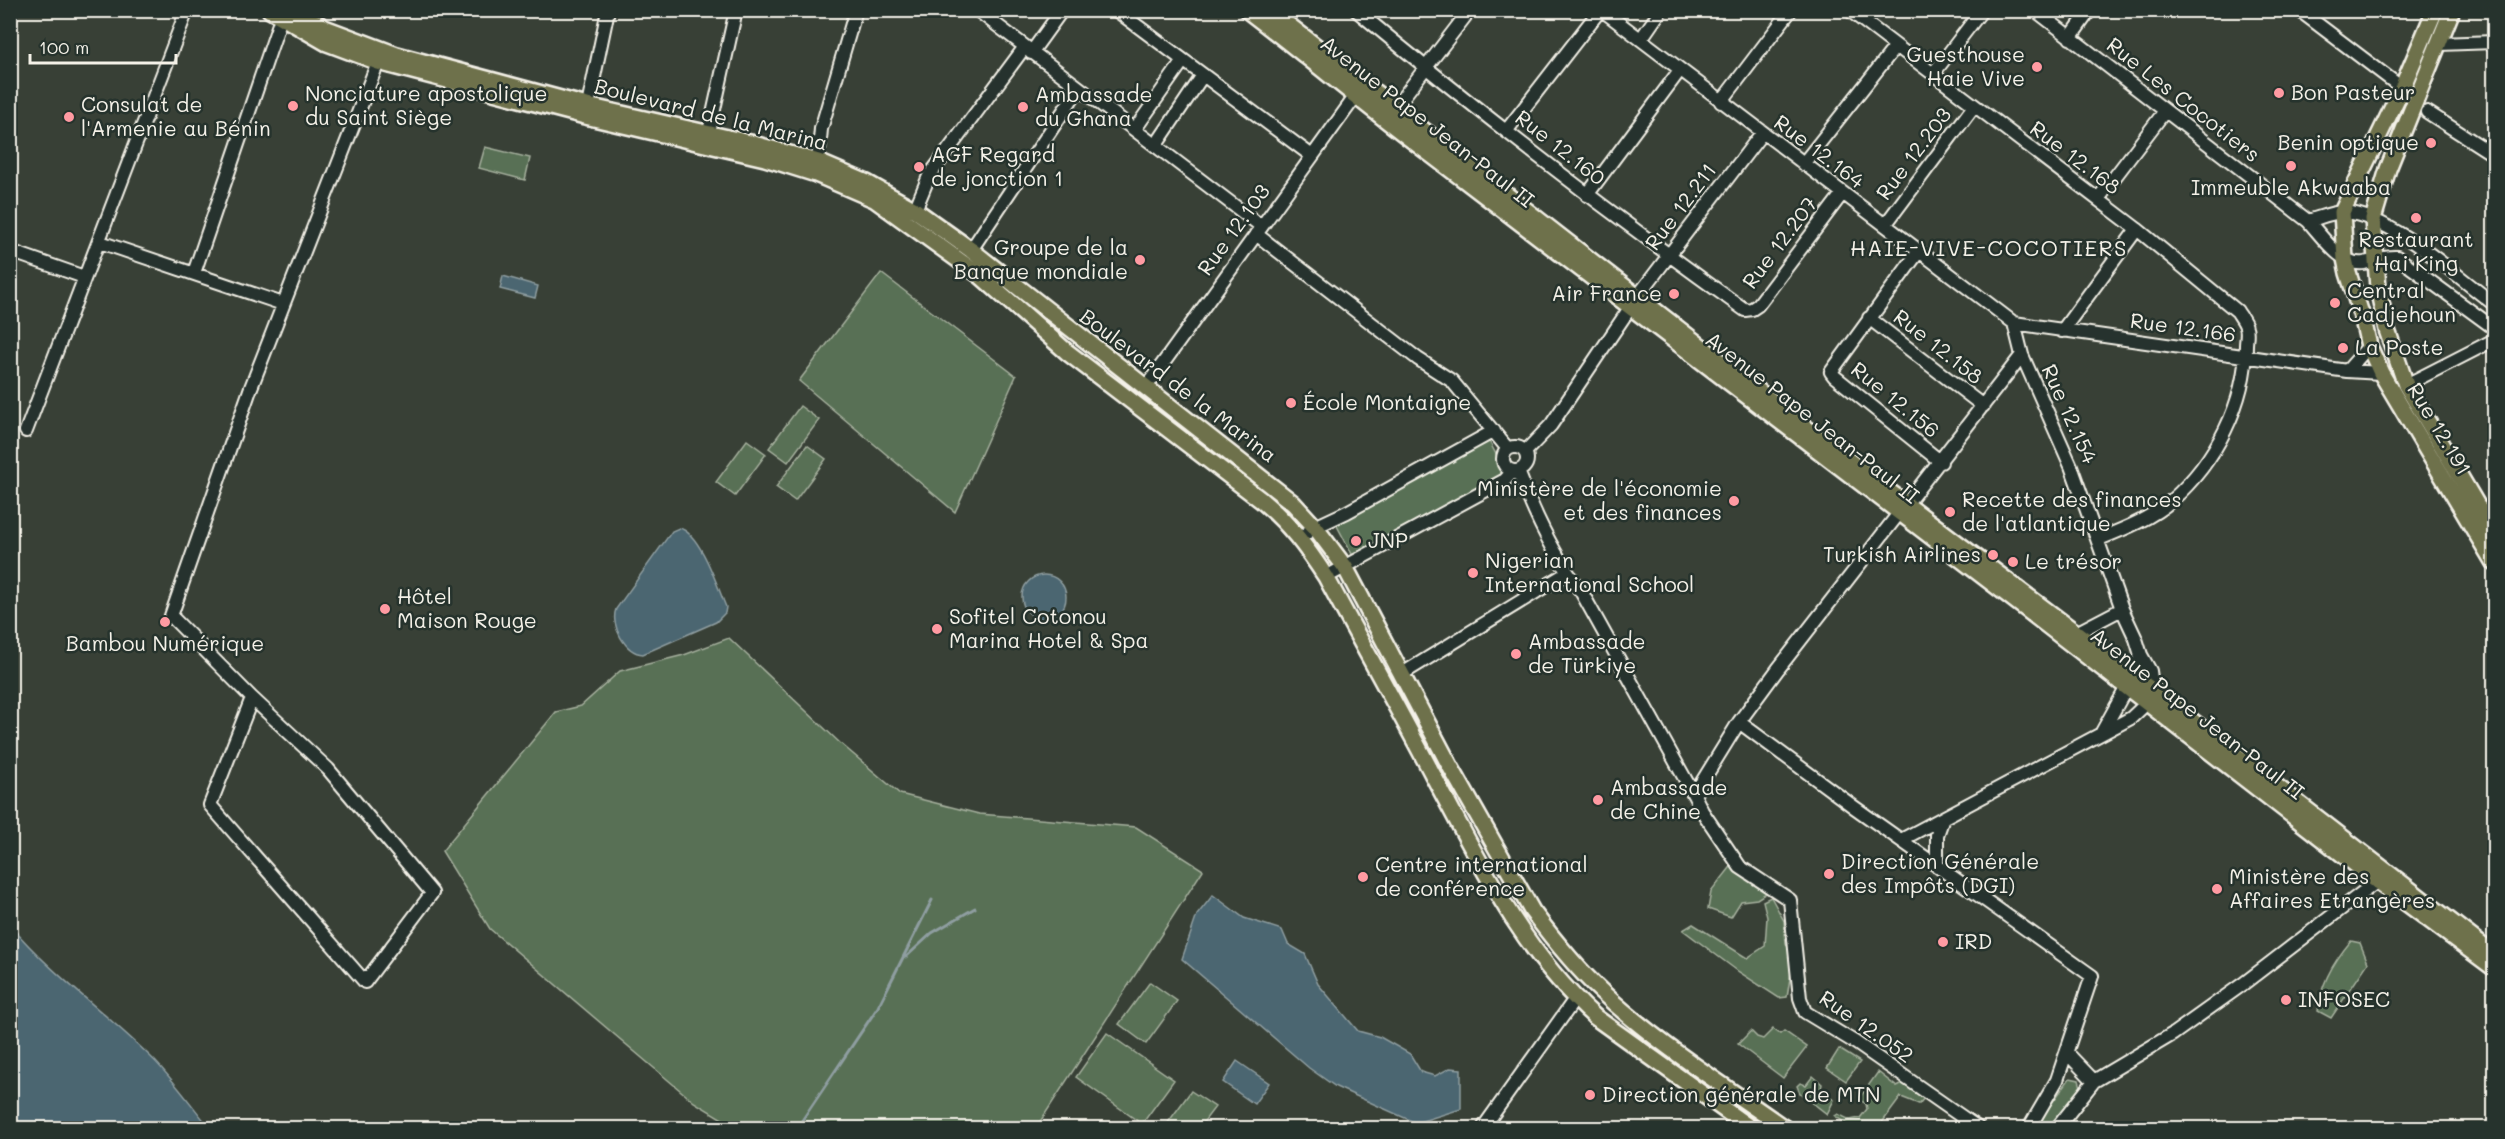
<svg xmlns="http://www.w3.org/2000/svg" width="2505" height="1139" font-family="Mali,sans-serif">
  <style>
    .green { fill: #587055; stroke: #a6b09e; stroke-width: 1.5 }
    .water { fill: #4c6671; stroke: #8f9ea1; stroke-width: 1.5 }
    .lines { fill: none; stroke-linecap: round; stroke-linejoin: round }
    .stream { stroke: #8f9ea1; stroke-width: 3 }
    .minor-casing { stroke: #f4f1e8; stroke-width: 16 }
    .major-casing { stroke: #f4f1e8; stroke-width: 20 }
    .minor { stroke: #26332d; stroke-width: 12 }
    .major { stroke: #6e714b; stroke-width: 15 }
    .poi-dot { fill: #ff9aa2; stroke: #26332d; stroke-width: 2 }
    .labels { text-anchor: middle; stroke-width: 5; stroke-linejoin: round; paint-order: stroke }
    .poi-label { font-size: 21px; fill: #f4f1e8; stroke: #26332d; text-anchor: start }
    .street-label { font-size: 21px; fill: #f4f1e8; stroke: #26332d }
    .neighbourhood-label { font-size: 22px; letter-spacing: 1.5px; fill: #f4f1e8; stroke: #26332d }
  </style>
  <rect width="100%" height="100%" fill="#384036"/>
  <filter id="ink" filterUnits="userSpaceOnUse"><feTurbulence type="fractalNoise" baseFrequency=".0167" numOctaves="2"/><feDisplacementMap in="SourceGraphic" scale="12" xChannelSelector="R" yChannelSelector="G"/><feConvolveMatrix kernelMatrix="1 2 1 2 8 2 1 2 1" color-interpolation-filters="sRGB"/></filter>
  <g filter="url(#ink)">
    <path class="green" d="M485,147L530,158L525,180L479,168Z
      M881,273L1016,376L955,512L799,381Z
      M800,406L819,420L788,462L769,448Z
      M747,440L766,454L735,496L716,482Z
      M1489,441L1507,475L1353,556L1335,522Z
      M807,445L826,459L795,501L776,487Z
      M729,638L840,743L900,794L979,814L1136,827L1203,870L1036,1128H737L694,1102L490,929L442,851L556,712L581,706L620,671L684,655Z
      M1733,864L1768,892L1757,899L1741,901L1731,917L1708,909L1711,892Z
      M1771,897L1784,921L1786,943L1793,959L1787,997L1779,998L1739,972L1683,930L1693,924L1747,958L1765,946L1767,917L1763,901Z
      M2351,941L2360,943L2368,963L2331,1018L2318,1011C2320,984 2334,961 2351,941Z
      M1150,982L1177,1001L1146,1044L1119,1024Z
      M1773,1029L1780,1034L1784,1031L1807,1047L1783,1078L1738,1044L1751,1031L1757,1037L1763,1039Z
      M1107,1033L1174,1080L1142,1124L1076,1077Z
      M1839,1049L1860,1062L1846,1081L1827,1068Z
      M1878,1072L1897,1087L1905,1083L1926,1096L1919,1104L1901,1097L1878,1128H1853L1835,1116L1838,1114L1850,1120L1860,1118L1867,1109L1866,1104L1860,1100L1861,1096Z
      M1813,1076L1822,1084L1821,1089L1834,1100L1827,1114L1800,1093L1797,1086L1800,1083L1806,1085Z
      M2070,1078L2079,1080L2081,1087L2050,1128H2034Z
      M1191,1091L1215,1107L1199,1128H1164Z"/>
    <path class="water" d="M503,276L538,286L535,298L500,289Z
      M679,528C700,532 718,588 726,607L725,613L716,622L643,654C625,653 610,625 616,609L672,531Z
      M1022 597a22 22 0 1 1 44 0a22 22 0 1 1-44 0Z
      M1213,895L1244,918L1282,930L1288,944L1305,954L1318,984L1358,1031L1380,1037L1410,1054L1421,1072L1435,1076L1450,1068L1461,1069V1109L1416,1123L1336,1087L1309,1068L1182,959L1197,915Z
      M10,925C53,976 108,1014 155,1061C175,1082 192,1106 210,1128H11Z
      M1237,1061L1269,1083L1254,1104L1223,1082Z"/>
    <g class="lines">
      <path class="stream" d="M906,957L932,933L975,908
        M797,1128L878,1007L932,900"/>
      <g class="minor-casing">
        <path id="minor" d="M977,10L1261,226
          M1116,10L1312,156
          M1356,10C1482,115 1612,215 1745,310L1752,309L1758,305L1842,194
          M1602,10L2014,323L2347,371L2381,373
          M1849,10L2137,229L2237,311C2240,316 2245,322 2246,327C2248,332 2246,340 2246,345C2246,403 2215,462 2172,500C2152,518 2124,529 2099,539
          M2035,10L2308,221C2322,236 2342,267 2364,263C2376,261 2384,256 2397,257L2494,328
          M2299,10L2402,88
          M2070,38L2090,10
          M1641,39L1661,10
          M2439,44L2494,42
          M1031,53L1062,10
          M1933,74L1982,10
          M1721,102L1791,10
          M1394,109L1470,10
          M2427,112L2494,155
          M586,115L608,10
          M1135,129L1183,61
          M1507,130L1600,10
          M709,132L736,10
          M1156,145L1203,75
          M818,162L821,129L856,10
          M1803,164L1896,46
          M1587,195L1680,70
          M2098,199L2165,111
          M915,210L929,176L1024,48
          M2308,221C2319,218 2334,211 2345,212C2393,217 2455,275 2494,304
          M1885,225L1974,106
          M1256,234L1418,359L1452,381L1508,449
          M100,242L283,304
          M971,250L1079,88
          M10,251L84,277
          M1919,251L1831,372L1834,376L1941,462
          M194,273L281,18
          M1869,318L1983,406
          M2062,331L2137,229
          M2347,371L2369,346
          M2406,385L2494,340
          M1146,387L1355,97
          M26,431L187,10
          M1503 459a12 12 0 1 1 24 0a12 12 0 1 1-24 0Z
          M1525,452L1551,425L1638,296L1762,133
          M1518,471C1534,514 1554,556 1582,593L1694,795
          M1300,538L1315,527L1347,512L1494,431
          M1326,577L1505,480L1513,471
          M2076,633L2122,609
          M1402,674L1567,573
          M252,698L210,805L365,982L432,893L328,769L252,698L171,616L250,390L378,62
          M1739,722L1854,807L2092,976L2057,1080L2029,1128
          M2102,732L2133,676L2141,655
          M1901,840L2131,718L2148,702L2153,692L2150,671L2141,655L2136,639L2122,609L2071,466L2022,355L2014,323
          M1937,866V835L1943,818
          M2067,1053L2094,1081
          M1483,1128L1575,999
          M1978,1128L1856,1043L1805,1012L1800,998L1790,900L1740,867L1702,811L1694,795L1739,722L1778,669L2022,355
          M2057,1128L2094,1081L2173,1034L2243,984L2384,876"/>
      </g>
      <g class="major-casing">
        <path id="major" d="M270,10L327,43L378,62L585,116L765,158L816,174L874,199L982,277L1067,352L1261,500C1288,522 1307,548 1326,577C1362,644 1399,710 1434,777C1480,863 1521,950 1595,1017L1750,1128
          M295,10L325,28L397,55L587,106L750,143L818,162L867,183L915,210L971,250L1293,503L1315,527L1345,567L1450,766L1532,911C1553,939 1575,967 1601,991C1656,1043 1722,1084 1784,1128
          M1247,10C1310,58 1370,109 1433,156C1750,396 2064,637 2377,881L2494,968
          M1269,10L1829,446L2178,710L2494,955
          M2435,10L2402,88L2342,212L2345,259L2348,273L2363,320L2369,346L2381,373L2494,563
          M2452,10L2388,169L2373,219L2378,288L2387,330L2406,385L2494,534"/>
      </g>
      <use href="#minor" class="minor"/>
      <use href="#major" class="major"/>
    </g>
  </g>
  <g class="poi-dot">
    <circle cx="2037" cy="67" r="6"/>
    <circle cx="2279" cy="93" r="6"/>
    <circle cx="293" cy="106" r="6"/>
    <circle cx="1023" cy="107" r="6"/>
    <circle cx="69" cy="117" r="6"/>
    <circle cx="2431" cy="143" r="6"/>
    <circle cx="2291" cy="166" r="6"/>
    <circle cx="919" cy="167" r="6"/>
    <circle cx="2416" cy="218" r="6"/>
    <circle cx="1140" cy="260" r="6"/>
    <circle cx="1674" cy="294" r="6"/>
    <circle cx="2335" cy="303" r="6"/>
    <circle cx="2343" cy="348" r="6"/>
    <circle cx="1291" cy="403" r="6"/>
    <circle cx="1734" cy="501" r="6"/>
    <circle cx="1950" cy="512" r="6"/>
    <circle cx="1356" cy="541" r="6"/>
    <circle cx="1993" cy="555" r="6"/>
    <circle cx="2013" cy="562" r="6"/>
    <circle cx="1473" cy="573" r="6"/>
    <circle cx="385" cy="609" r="6"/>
    <circle cx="165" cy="622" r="6"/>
    <circle cx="937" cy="629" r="6"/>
    <circle cx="1516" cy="654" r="6"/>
    <circle cx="1598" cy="800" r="6"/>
    <circle cx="1829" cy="874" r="6"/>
    <circle cx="1363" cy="877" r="6"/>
    <circle cx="2217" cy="889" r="6"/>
    <circle cx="1943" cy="942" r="6"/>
    <circle cx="2286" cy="1000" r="6"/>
    <circle cx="1590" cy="1095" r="6"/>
  </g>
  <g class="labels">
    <g class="poi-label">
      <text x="2025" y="62" text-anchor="end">Guesthouse<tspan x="2025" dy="24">Haie Vive</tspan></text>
      <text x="2291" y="100">Bon Pasteur</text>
      <text x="305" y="101">Nonciature apostolique<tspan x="305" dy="24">du Saint Siège</tspan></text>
      <text x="1035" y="102">Ambassade<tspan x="1035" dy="24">du Ghana</tspan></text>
      <text x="81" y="112">Consulat de<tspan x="81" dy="24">l'Armenie au Bénin</tspan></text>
      <text x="2419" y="150" text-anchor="end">Benin optique</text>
      <text x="931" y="162">AGF Regard<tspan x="931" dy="24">de jonction 1</tspan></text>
      <text x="2291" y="195" text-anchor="middle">Immeuble Akwaaba</text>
      <text x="2416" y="247" text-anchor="middle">Restaurant<tspan x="2416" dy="24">Hai King</tspan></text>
      <text x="1128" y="255" text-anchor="end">Groupe de la<tspan x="1128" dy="24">Banque mondiale</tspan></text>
      <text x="2347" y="298">Central<tspan x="2347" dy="24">Cadjehoun</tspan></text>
      <text x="1662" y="301" text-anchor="end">Air France</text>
      <text x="2355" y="355">La Poste</text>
      <text x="1303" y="410">École Montaigne</text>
      <text x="1722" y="496" text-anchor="end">Ministère de l'économie<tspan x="1722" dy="24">et des finances</tspan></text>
      <text x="1962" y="507">Recette des finances<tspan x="1962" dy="24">de l'atlantique</tspan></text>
      <text x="1368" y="548">JNP</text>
      <text x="1981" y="562" text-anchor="end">Turkish Airlines</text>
      <text x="1485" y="568">Nigerian<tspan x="1485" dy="24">International School</tspan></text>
      <text x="2025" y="569">Le trésor</text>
      <text x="397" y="604">Hôtel<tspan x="397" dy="24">Maison Rouge</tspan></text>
      <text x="949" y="624">Sofitel Cotonou<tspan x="949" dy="24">Marina Hotel &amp; Spa</tspan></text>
      <text x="1528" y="649">Ambassade<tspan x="1528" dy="24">de Türkiye</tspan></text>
      <text x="165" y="651" text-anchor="middle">Bambou Numérique</text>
      <text x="1610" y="795">Ambassade<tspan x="1610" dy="24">de Chine</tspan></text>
      <text x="1841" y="869">Direction Générale<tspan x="1841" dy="24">des Impôts (DGI)</tspan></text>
      <text x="1375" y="872">Centre international<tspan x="1375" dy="24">de conférence</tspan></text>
      <text x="2229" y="884">Ministère des<tspan x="2229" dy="24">Affaires Etrangères</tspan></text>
      <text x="1955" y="949">IRD</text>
      <text x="2298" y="1007">INFOSEC</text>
      <text x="1602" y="1102">Direction générale de MTN</text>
    </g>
    <g class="street-label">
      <text transform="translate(2183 100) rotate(38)" y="7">Rue Les Cocotiers</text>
      <text transform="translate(711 115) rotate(14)" y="7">Boulevard de la Marina</text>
      <text transform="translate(1427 122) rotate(38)" y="7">Avenue Pape Jean-Paul II</text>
      <text transform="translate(1560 148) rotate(38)" y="7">Rue 12.160</text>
      <text transform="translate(1819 152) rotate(37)" y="7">Rue 12.164</text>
      <text transform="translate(1914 154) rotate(-53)" y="7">Rue 12.203</text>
      <text transform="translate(2075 158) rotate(37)" y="7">Rue 12.168</text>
      <text transform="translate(1681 207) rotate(-53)" y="7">Rue 12.211</text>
      <text transform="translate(1234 230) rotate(-54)" y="7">Rue 12.103</text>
      <text transform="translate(1780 243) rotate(-53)" y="7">Rue 12.207</text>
      <text transform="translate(2183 328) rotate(8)" y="7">Rue 12.166</text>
      <text transform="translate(1938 347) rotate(38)" y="7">Rue 12.158</text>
      <text transform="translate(1178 386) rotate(37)" y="7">Boulevard de la Marina</text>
      <text transform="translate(1895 400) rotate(39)" y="7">Rue 12.156</text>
      <text transform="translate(2069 414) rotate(66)" y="7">Rue 12.154</text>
      <text transform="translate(1812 418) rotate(38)" y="7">Avenue Pape Jean-Paul II</text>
      <text transform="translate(2439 429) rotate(59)" y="7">Rue 12.191</text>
      <text transform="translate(2197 714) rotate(38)" y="7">Avenue Pape Jean-Paul II</text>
      <text transform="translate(1866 1027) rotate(35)" y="7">Rue 12.052</text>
    </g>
    <g class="neighbourhood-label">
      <text x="1989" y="256">HAIE-VIVE-COCOTIERS</text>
    </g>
  </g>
  <rect width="2505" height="1139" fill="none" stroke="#26332d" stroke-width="36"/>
  <rect x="18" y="18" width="2469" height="1103" fill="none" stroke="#f4f1e8" stroke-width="2" filter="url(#ink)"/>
  <path d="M30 54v9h146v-9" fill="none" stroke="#f4f1e8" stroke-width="3"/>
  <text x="39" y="54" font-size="18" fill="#f4f1e8" stroke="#26332d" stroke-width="4.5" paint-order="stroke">100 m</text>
</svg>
